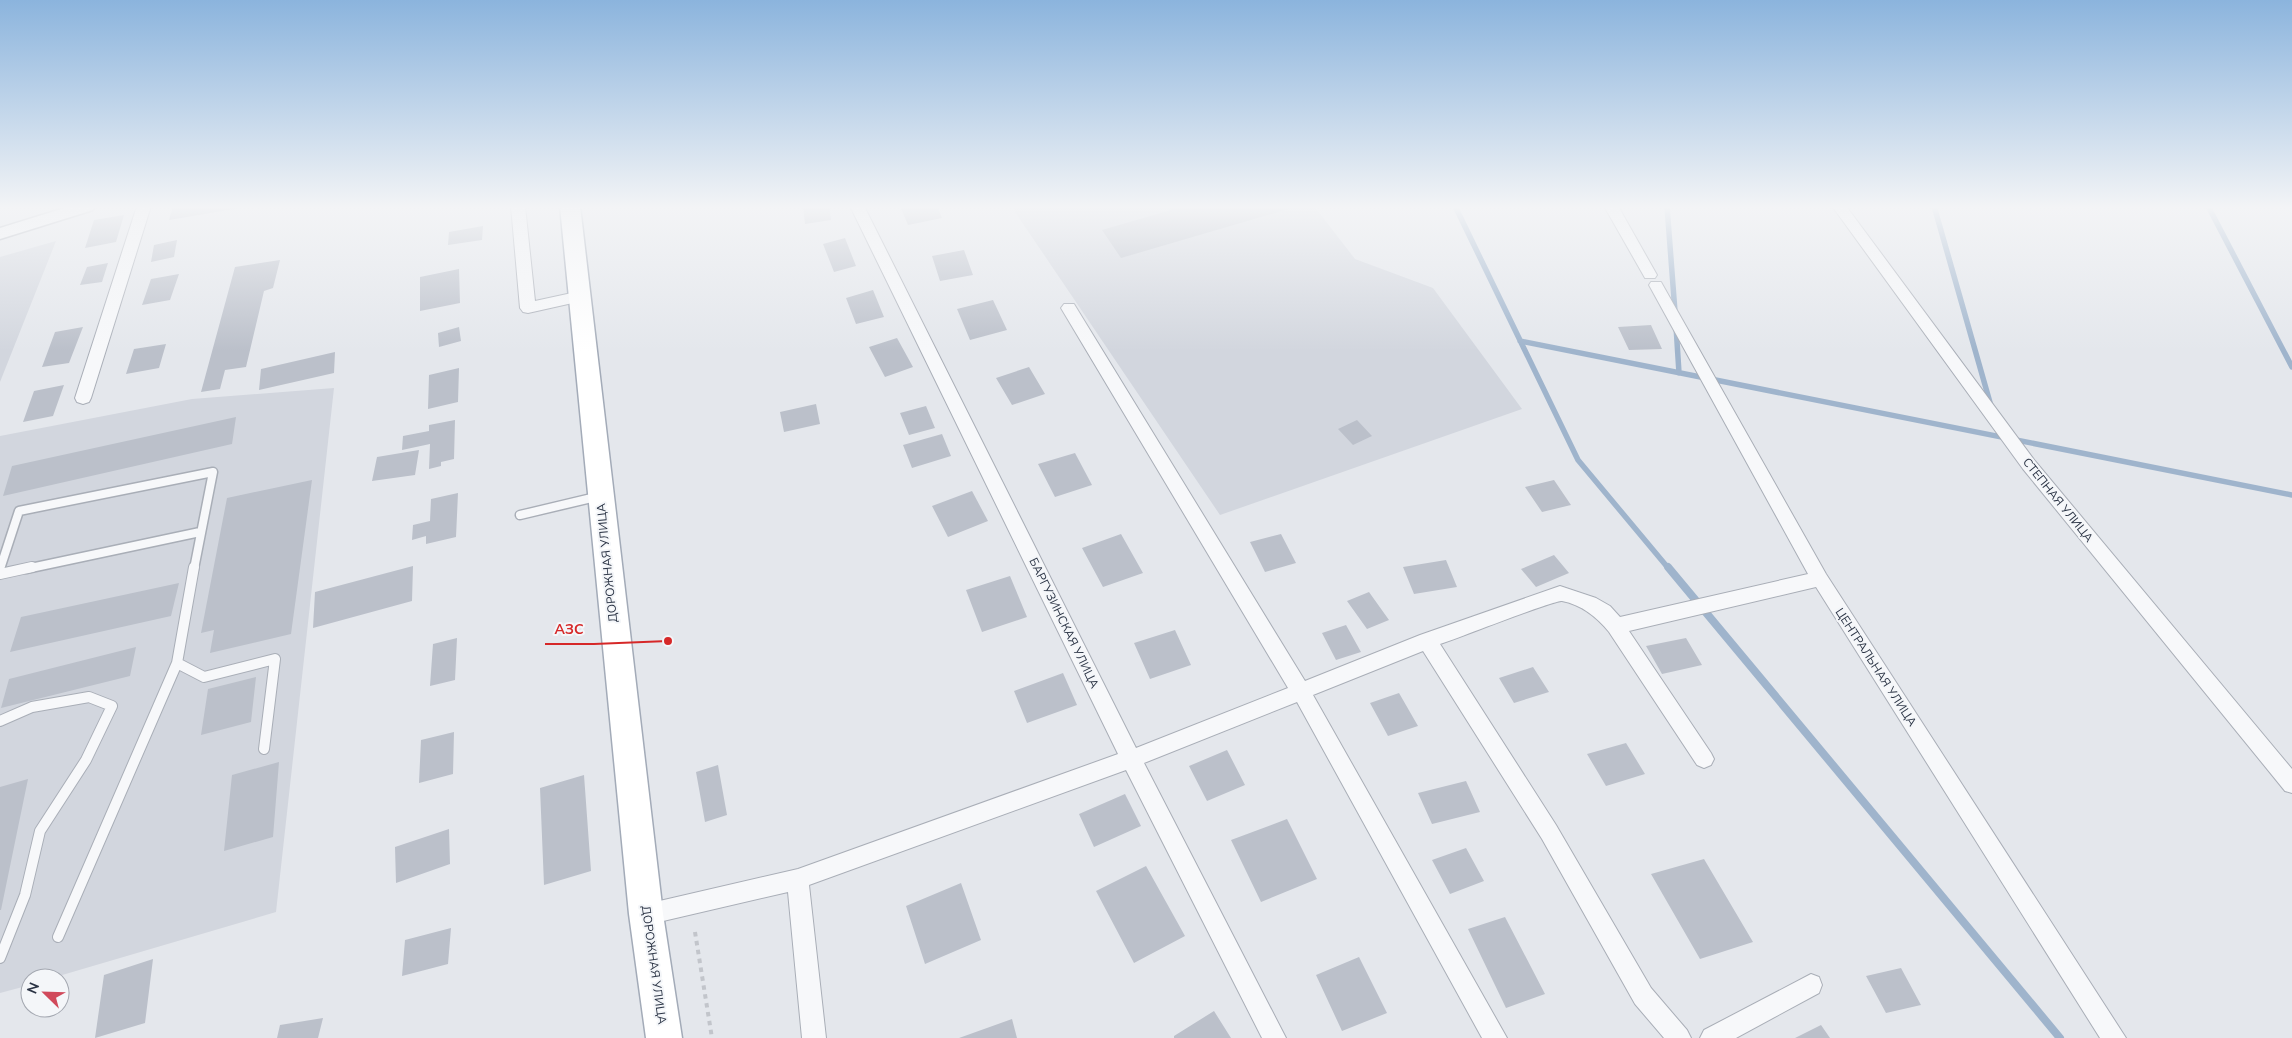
<svg xmlns="http://www.w3.org/2000/svg" width="2292" height="1038" font-family="'Nunito Sans',sans-serif">
  <style>
    .built { fill: #d2d6de }
    .lines { fill: none; stroke-linecap: round; stroke-linejoin: round }
    .stream-far1 { stroke: #9fb4cc; stroke-width: 5.5 }
    .stream { stroke: #9fb4cc; stroke-width: 8 }
    .building { fill: #bbc0ca }
    .service-far1-casing { stroke: #a9aeb7; stroke-width: 11 }
    .service-casing { stroke: #a9aeb7; stroke-width: 12 }
    .minor-casing { stroke: #a9aeb7; stroke-width: 2 }
    .tertiary-casing { stroke: #a9aeb7; stroke-width: 3 }
    .primary-casing { stroke: #a3abb8; stroke-width: 3 }
    .path { stroke: #c2c5cb; stroke-width: 4; stroke-dasharray: 4.5 4.5; stroke-linecap: butt }
    .service-far1 { stroke: #f7f8fa; stroke-width: 8 }
    .service { stroke: #f7f8fa; stroke-width: 10 }
    .minor { fill: #f7f8fa; fill-rule: evenodd }
    .tertiary { fill: #f7f8fa; fill-rule: evenodd }
    .primary { fill: #fff; fill-rule: evenodd }
    .labels { text-anchor: middle; stroke-width: 4; stroke-linejoin: round; paint-order: stroke }
    .street-label { font-size: 12px; fill: #2b3445; stroke: #f4f6f9 }
    .leader { fill: none; stroke: #d62828; stroke-width: 2 }
    .callout-dot { fill: #d62828; stroke: #f4f6f9; stroke-width: 2 }
    .callout-label { font-size: 14px; text-anchor: middle; font-weight: bold; fill: #d62828; stroke: #f4f6f9; stroke-width: 4; stroke-linejoin: round; paint-order: stroke }
  </style>
  <rect width="100%" height="100%" fill="#e4e7ec"/>
  <path class="built" d="M1011,206H1314L1355,259L1433,288L1522,409L1220,515Z
    M56,241L0,382V257Z
    M334,388L276,912L52,978H30V985L0,993V436L192,399Z"/>
  <g class="lines">
    <path class="stream-far1" d="M1455,206L1578,460L1669,569
      M1667,206L1675,312
      M1934,206L1991,406
      M2208,206L2292,367
      M1676,326L1679,373
      M1520,341L2292,495"/>
    <path class="stream" d="M1668,567L2060,1038"/>
  </g>
  <path class="building" d="M173,206H246V207L169,220Z
    M803,206H829L831,220L805,224Z
    M900,206H937L942,218L908,225Z
    M1168,206H1290L1292,208L1121,258L1102,230L1171,210Z
    M124,215L116,242L85,248L94,220Z
    M483,226L482,240L448,245L449,232Z
    M845,238L856,266L834,272L823,244Z
    M177,240L174,257L151,262L154,245Z
    M964,250L973,275L940,281L932,256Z
    M280,260L273,288L264,291L246,367L225,370L220,389L201,392L235,267Z
    M108,263L102,282L80,285L87,267Z
    M459,269L460,303L420,311V277Z
    M179,274L170,300L142,305L151,279Z
    M873,290L884,317L856,324L846,298Z
    M993,300L1007,330L970,340L957,309Z
    M1651,325L1662,349L1629,350L1618,327Z
    M83,327L69,363L42,367L55,332Z
    M459,327L461,341L439,347L438,333Z
    M897,338L913,367L885,377L869,347Z
    M166,344L159,368L126,374L134,349Z
    M335,352L334,373L259,390L261,369Z
    M1029,367L1045,394L1012,405L996,378Z
    M459,368L458,402L428,409L429,375Z
    M64,385L53,416L23,422L34,391Z
    M816,404L820,424L784,432L780,412Z
    M926,406L935,428L909,435L900,413Z
    M236,417L232,444L3,496L12,466Z
    M455,420L454,459L441,462V466L429,469L430,444L402,450L403,436L429,431V425Z
    M1357,420L1372,436L1353,445L1338,429Z
    M942,434L951,456L912,468L903,445Z
    M419,450L415,475L372,481L377,457Z
    M1075,453L1092,485L1055,497L1038,464Z
    M312,480L291,634L210,653L214,630L201,633L227,498Z
    M1554,480L1571,505L1542,512L1525,487Z
    M972,491L988,521L948,537L932,506Z
    M458,493L456,537L426,544V536L412,540L413,525L430,521L431,499Z
    M1121,534L1143,573L1103,587L1082,548Z
    M1281,534L1296,563L1265,572L1250,542Z
    M1554,555L1569,573L1536,587L1521,569Z
    M1446,560L1457,587L1414,594L1403,567Z
    M413,566L412,601L313,628L315,592Z
    M1010,576L1027,617L982,632L966,590Z
    M179,583L171,616L10,652L21,617Z
    M1369,592L1389,620L1367,629L1347,601Z
    M1346,625L1361,652L1336,660L1322,633Z
    M1175,630L1191,665L1150,679L1134,643Z
    M457,638L455,680L430,686L433,644Z
    M1686,638L1702,665L1662,674L1646,646Z
    M136,647L130,676L1,708L9,679Z
    M1533,667L1549,692L1514,703L1499,678Z
    M1063,673L1077,705L1027,723L1014,691Z
    M256,677L251,722L201,735L208,689Z
    M1399,693L1418,726L1388,736L1370,703Z
    M454,732L453,774L419,783L421,740Z
    M1626,743L1645,774L1606,786L1587,754Z
    M1227,750L1245,785L1207,801L1189,766Z
    M279,762L273,837L224,851L232,775Z
    M718,765L727,815L705,822L696,772Z
    M584,775L591,871L544,885L540,788Z
    M28,779L1,910H0V787Z
    M1466,781L1480,812L1432,824L1418,793Z
    M1125,794L1141,826L1094,847L1079,814Z
    M1287,819L1317,879L1261,902L1231,840Z
    M449,829L450,864L396,883L395,847Z
    M1466,848L1484,881L1450,894L1432,860Z
    M1704,859L1753,942L1700,959L1651,874Z
    M1146,866L1185,936L1134,963L1096,891Z
    M961,883L981,940L925,964L906,906Z
    M1505,917L1545,994L1506,1008L1468,929Z
    M451,928L448,964L402,976L405,940Z
    M1359,957L1387,1013L1342,1031L1316,975Z
    M153,959L145,1023L95,1038L104,975Z
    M1901,968L1921,1005L1886,1013L1866,976Z
    M1214,1011L1231,1038H1174V1036Z
    M323,1018L318,1038H277L280,1025Z
    M1012,1019L1017,1038H959Z
    M1821,1025L1830,1038H1795Z"/>
  <g class="lines">
    <g class="service-far1-casing">
      <path id="service-far1" d="M520,515L600,496
        M0,569L19,511L213,472L194,569
        M26,569L200,532"/>
    </g>
    <g class="service-casing">
      <path id="service" d="M0,574L32,567
        M177,663L204,677L275,659L264,749
        M0,721L32,707L89,697L112,706L86,760L40,831L25,895L0,958
        M58,937L177,663L194,567"/>
    </g>
    <g class="minor-casing">
      <path id="minor" d="M137,206H151L91,398L89,402L83,404L77,402L75,398Z
        M511,206H525L535,301L581,291L586,292L588,296L586,300L528,313L523,312L520,308Z
        M850,206H864L1136,748L1288,688L1061,308L1064,304H1074L1305,681L1420,635L1560,586L1596,598L1610,606L1620,617L1808,574L1649,285L1651,282H1661L1826,574L2126,1038H2100L1816,587L1629,631L1711,753L1714,759L1711,765L1704,768L1697,765L1609,632C1597,617 1582,605 1562,601C1554,600 1456,639 1440,644L1556,825L1651,988L1687,1030L1691,1038H1664L1635,1004L1542,839L1423,651L1313,695L1507,1038H1482L1297,702L1144,763L1286,1038H1262L1126,770L809,885L826,1038H802L788,892L646,925L638,922L635,914L638,906L798,869L1118,754Z
        M1604,206H1618L1657,275L1655,278H1645Z
        M1832,206H1846L2035,461L2292,769V793L2285,791L2023,469Z
        M1811,974L1819,977L1822,985L1819,993L1736,1038H1700L1704,1030Z"/>
    </g>
    <g class="tertiary-casing">
      <path id="tertiary" d="M71,206H95L93,210L0,239V228Z"/>
    </g>
    <g class="primary-casing">
      <path id="primary" d="M560,206H580L663,914L682,1038H646L629,914Z"/>
    </g>
    <path class="path" d="M695,932L712,1038"/>
    <use href="#service-far1" class="service-far1"/>
    <use href="#service" class="service"/>
    <use href="#minor" class="minor"/>
    <use href="#tertiary" class="tertiary"/>
    <use href="#primary" class="primary"/>
  </g>
  <linearGradient id="sky" x2="0" y2="1"><stop stop-color="#8bb4dd"/><stop offset="0.59" stop-color="#f3f4f6"/><stop offset="1" stop-color="#f3f4f6" stop-opacity="0"/></linearGradient>
  <rect width="2292" height="351" fill="url(#sky)"/>
  <g class="labels">
    <g class="street-label">
      <text transform="translate(2058 500) rotate(51)" y="4">СТЕПНАЯ УЛИЦА</text>
      <text transform="translate(607 563) rotate(-96)" y="4">ДОРОЖНАЯ УЛИЦА</text>
      <text transform="translate(1064 623) rotate(64)" y="4">БАРГУЗИНСКАЯ УЛИЦА</text>
      <text transform="translate(1876 667) rotate(57)" y="4">ЦЕНТРАЛЬНАЯ УЛИЦА</text>
      <text transform="translate(654 965) rotate(82)" y="4">ДОРОЖНАЯ УЛИЦА</text>
    </g>
  </g>
  <path class="leader" d="M668 641L594 644H545"/>
  <circle class="callout-dot" cx="668" cy="641" r="5"/>
  <g class="callout-label">
    <text x="569" y="634">АЗС</text>
  </g>
  <g transform="translate(45 993) rotate(293)"><circle r="24" fill="#f4f6f9" stroke="#a4a8b1"/>
  <path d="M0-4L9 19L0 12L-9 19Z" fill="#d1495b"/>
  <text y="-8" font-size="14" font-weight="bold" text-anchor="middle" fill="#2b3445">N</text>
  </g>
</svg>
